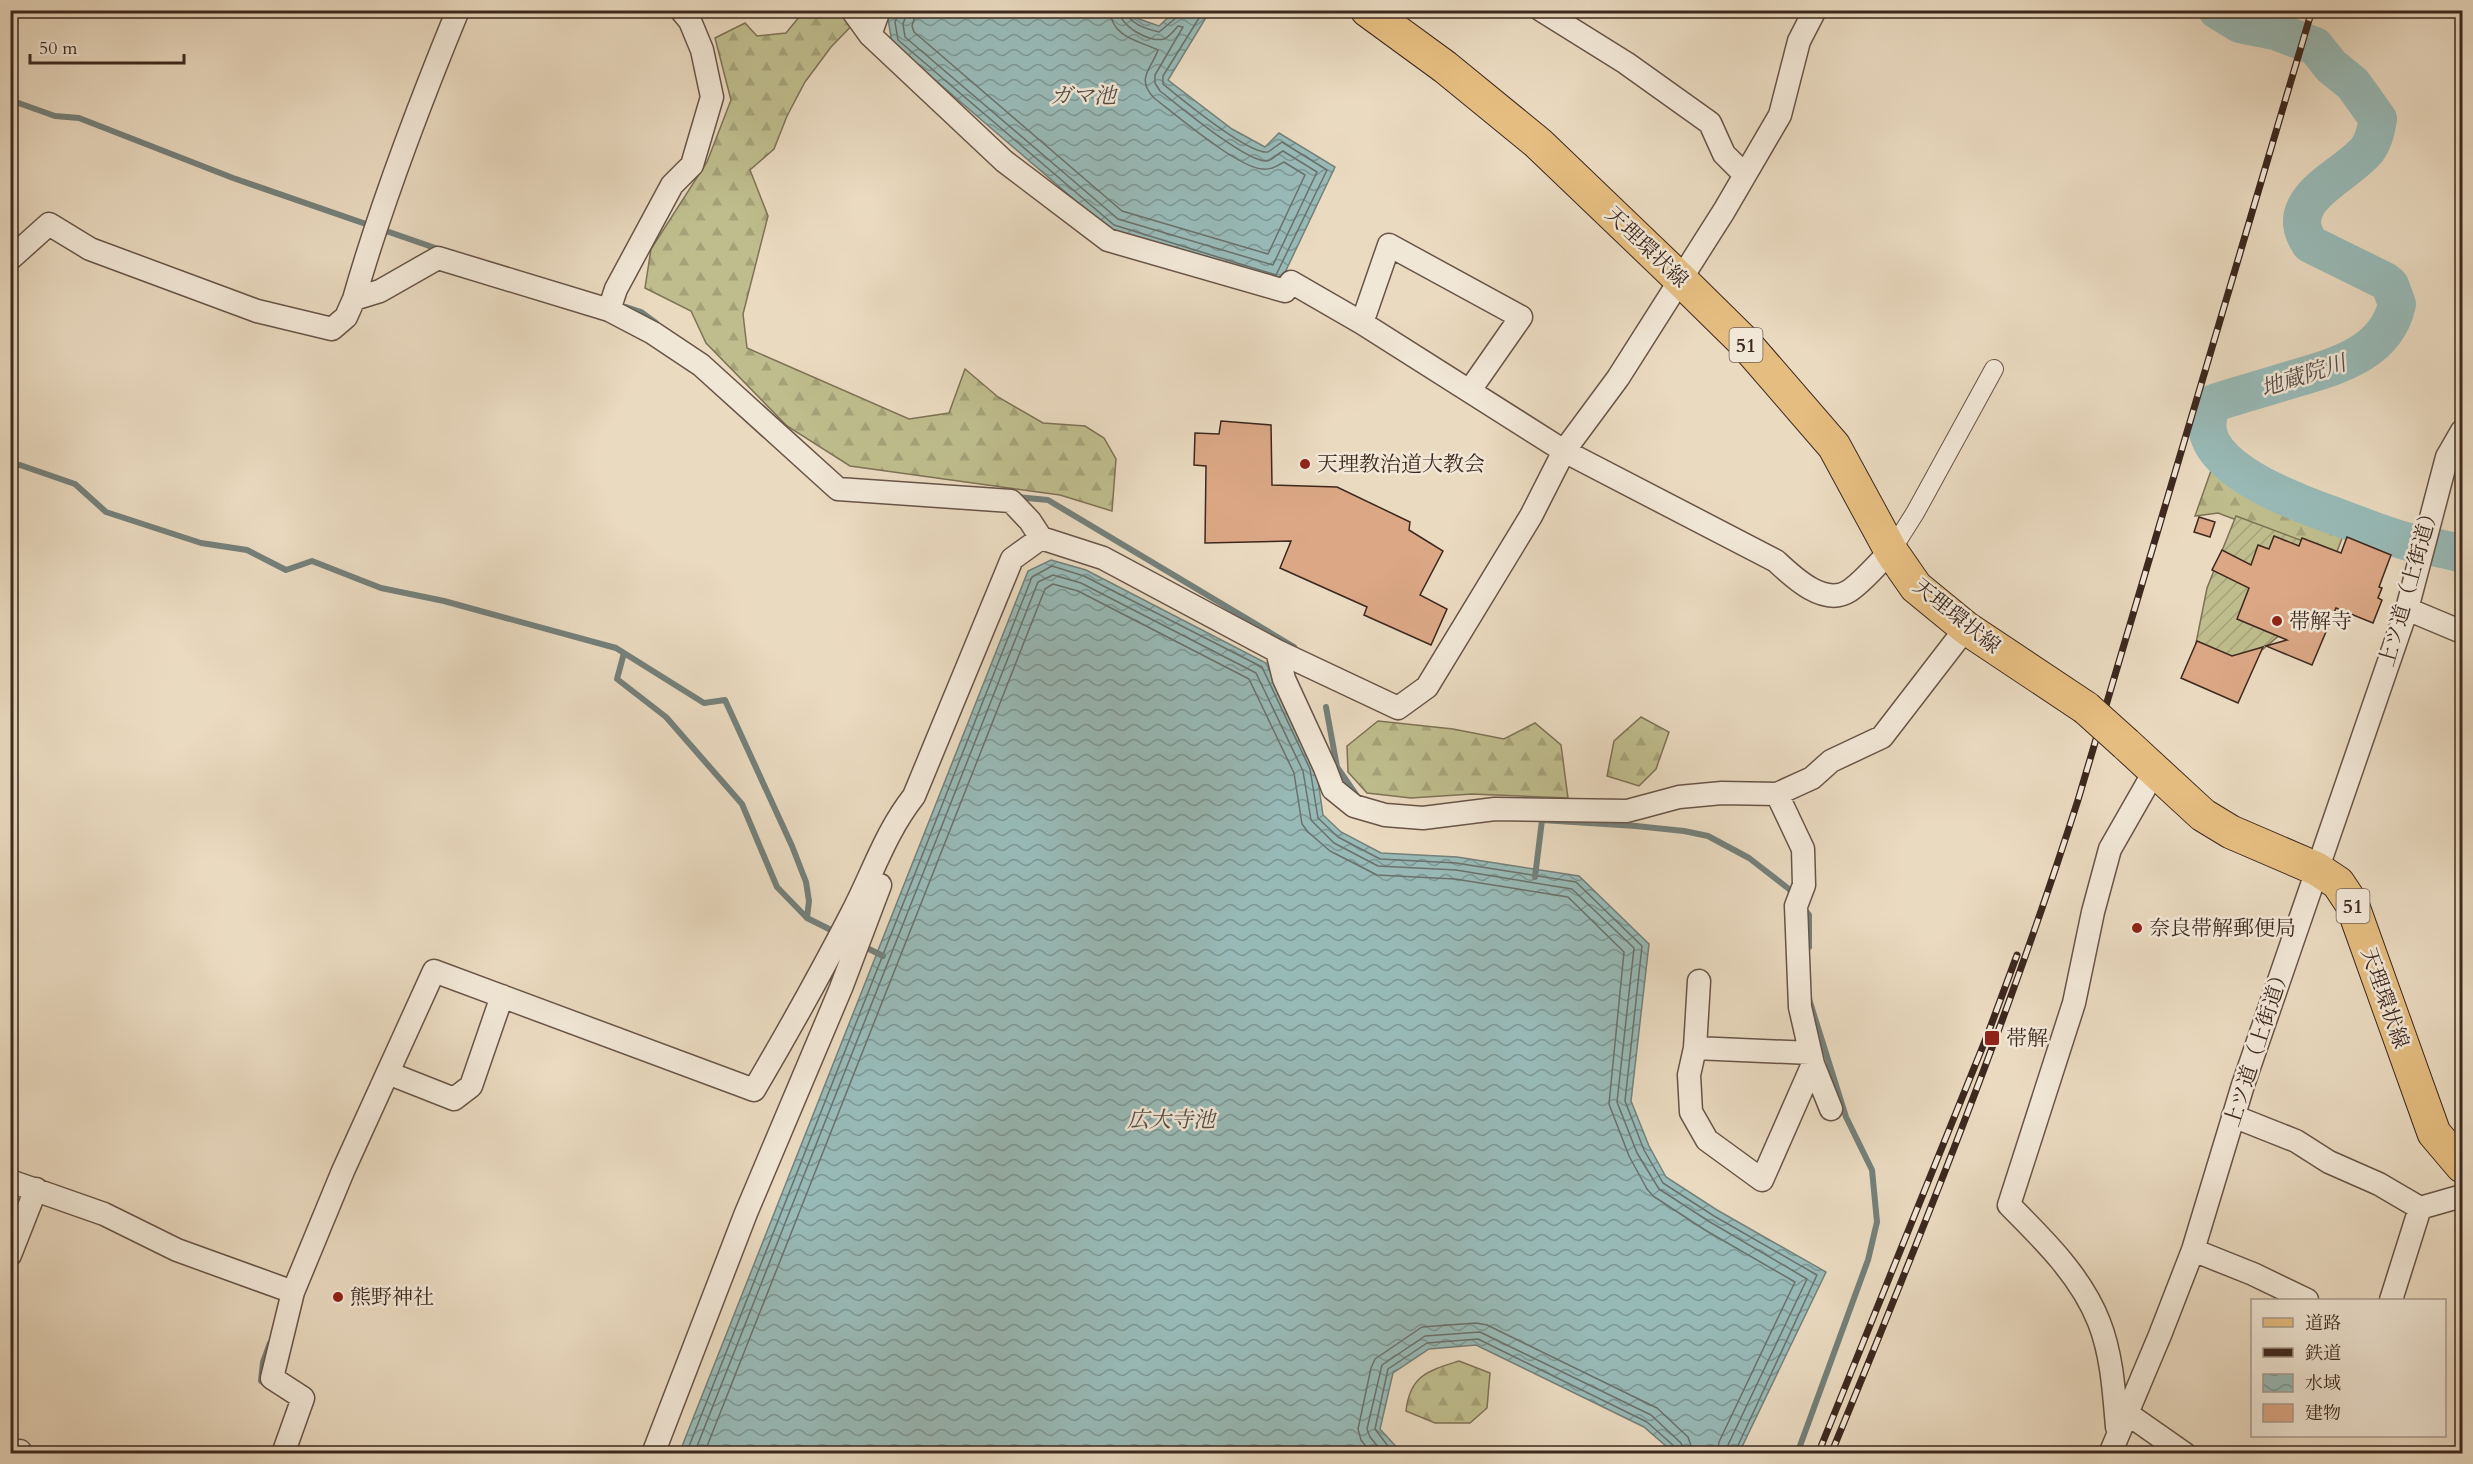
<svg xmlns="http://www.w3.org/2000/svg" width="2473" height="1464" font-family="Cardo,'Noto Serif JP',serif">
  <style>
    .forest { fill: url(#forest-firs); stroke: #7e7256; stroke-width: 1.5 }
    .garden { fill: url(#garden-furrows); stroke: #7e7256; stroke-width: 1.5 }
    .water { fill: url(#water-waves); stroke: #74807a; stroke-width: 1.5 }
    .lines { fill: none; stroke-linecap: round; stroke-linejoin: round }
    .shore { stroke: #6a716b; stroke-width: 1.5 }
    .stream { stroke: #74807a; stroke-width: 6 }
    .river { stroke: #98bab7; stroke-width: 38 }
    .building { fill: #dba785; stroke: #3d281f; stroke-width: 1.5 }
    .pedestrian-casing { stroke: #685447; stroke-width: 20 }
    .minor-casing { stroke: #685447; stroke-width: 25 }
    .primary-casing { stroke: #3d281f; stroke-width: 35 }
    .pedestrian { stroke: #f1e7d6; stroke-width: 18 }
    .minor { stroke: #f1e7d6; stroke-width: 22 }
    .primary { stroke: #e5bd80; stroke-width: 33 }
    .rail-casing { stroke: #3d281f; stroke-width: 7 }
    .rail { stroke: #f1e7d6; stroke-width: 4.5; stroke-dasharray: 14; stroke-linecap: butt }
    .primary-bridge-casing { stroke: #3d281f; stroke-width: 35; stroke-linecap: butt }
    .primary-bridge { stroke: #e5bd80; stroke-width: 33 }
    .poi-dot { fill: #8f2418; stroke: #f1e7d6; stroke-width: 2 }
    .labels { text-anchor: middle; stroke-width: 5; stroke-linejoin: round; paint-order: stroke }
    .shield { fill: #f1e7d6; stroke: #736156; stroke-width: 1.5 }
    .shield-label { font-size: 20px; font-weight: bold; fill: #3d281f }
    .street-label { font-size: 21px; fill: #3d281f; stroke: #f1e7d6 }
    .poi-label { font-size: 21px; fill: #3d281f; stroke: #f1e7d6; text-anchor: start }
    .water-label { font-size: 22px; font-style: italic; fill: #544c45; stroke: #f1e7d6 }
  </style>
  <defs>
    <pattern id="forest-firs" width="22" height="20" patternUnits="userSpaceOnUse" patternTransform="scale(1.5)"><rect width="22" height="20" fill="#bfbd8d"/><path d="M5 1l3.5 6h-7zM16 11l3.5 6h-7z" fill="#a5a279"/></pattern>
    <pattern id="garden-furrows" width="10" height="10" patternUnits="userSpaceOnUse" patternTransform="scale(1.5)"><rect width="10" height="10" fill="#bfbd8d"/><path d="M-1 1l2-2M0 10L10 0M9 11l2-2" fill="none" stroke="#a5a279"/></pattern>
    <pattern id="water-waves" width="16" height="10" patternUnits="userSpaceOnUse" patternTransform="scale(1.5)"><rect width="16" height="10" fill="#98bab7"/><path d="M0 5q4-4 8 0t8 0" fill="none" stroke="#7d9794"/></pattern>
  </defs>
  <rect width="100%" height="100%" fill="#eadac0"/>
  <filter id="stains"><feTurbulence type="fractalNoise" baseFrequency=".00333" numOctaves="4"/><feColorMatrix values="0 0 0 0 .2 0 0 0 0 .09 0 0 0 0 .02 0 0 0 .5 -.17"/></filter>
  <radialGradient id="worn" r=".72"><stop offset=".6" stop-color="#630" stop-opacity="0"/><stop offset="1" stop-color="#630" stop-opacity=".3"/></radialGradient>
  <path class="forest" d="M804,11H866L831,47L805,82L787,116L774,149L750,170L768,216L743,314L747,348L909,419L949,413L965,369L998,397L1043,423L1085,426L1104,438L1116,459L1112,511L1060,495L850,466L787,426L706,343L691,311L645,288L651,249L707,162L731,100L715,38L745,23L757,36L786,33Z
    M2213,465L2248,496L2344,533L2335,557L2218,513L2195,516Z
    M1641,717L1669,732L1656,769L1639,786L1607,776L1614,741Z
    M1378,721L1453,729L1504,739L1535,723L1561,745L1568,798L1472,794L1411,798L1367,793L1348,772L1347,746Z
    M1459,1361L1490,1373L1487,1408L1470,1423H1435L1406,1411C1410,1375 1428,1371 1459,1361Z"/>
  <path class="garden" d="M2236,516L2332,552L2307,612L2244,665L2196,643L2207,588Z"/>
  <path class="water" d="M896,10H1130L1139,19L1159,26L1175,11H1210L1168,80L1232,129L1265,147L1279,133L1335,167L1280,283L1111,231L892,43L888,19Z
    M1051,560L1086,570L1266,663L1316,767L1323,815L1341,832L1381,853L1457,857L1579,876L1649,944L1631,1101L1649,1146L1666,1177L1717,1210L1826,1272L1739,1453H1674L1644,1427L1476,1345L1429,1349L1393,1373L1380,1429L1402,1453L1326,1454L1320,1451L1313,1454H679L1028,571Z"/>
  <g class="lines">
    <path class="shore" d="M900,10L895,22L898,40L1114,225L1276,275L1327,170L1282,142L1268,152C1249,155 1180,98 1163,84V76L1204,10
      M908,10L903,24L905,37L1118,219L1273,265L1317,172L1283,151C1277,154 1273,160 1267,161C1247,163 1178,105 1160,91L1155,83V75L1183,27L1178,26C1174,31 1169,37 1164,39C1149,43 1120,26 1119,10
      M917,10L912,26L914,32L1122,211L1268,254L1305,175L1284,162C1277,166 1271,170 1262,169C1237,167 1176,115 1154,98C1135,78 1152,68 1158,50C1139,41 1111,37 1110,10
      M1126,10C1128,24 1147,29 1159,32L1177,17L1179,10
      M686,1454L1032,577L1052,566L1084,576L1262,667L1310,769L1318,818L1338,837L1380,859L1456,863L1576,882L1642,946L1625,1101L1644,1150L1663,1183L1714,1216L1817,1275L1734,1454
      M694,1454L1038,582L1053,575L1081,583L1256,673L1303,771L1311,820L1334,843L1378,866L1456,870L1572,889L1634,948L1617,1102L1637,1153L1659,1189L1710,1222L1807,1279L1728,1445L1726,1454
      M704,1454L1045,589L1053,584L1078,591L1249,679L1294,773L1302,824L1308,832L1330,851L1377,875L1455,879L1568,897L1624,952L1609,1104L1629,1156L1647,1189L1653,1196L1705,1230L1795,1282L1719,1442L1717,1454
      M1372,1454L1361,1440L1358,1429L1371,1368L1375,1359L1422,1327L1476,1323L1487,1325L1657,1408L1688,1437L1694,1454
      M1384,1454L1370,1437L1367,1429L1382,1365L1425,1336L1480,1332L1651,1415L1681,1443L1685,1454
      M1394,1454L1375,1429L1388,1369L1427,1343L1478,1339L1647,1422L1675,1447L1677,1454"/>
    <path class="stream" d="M10,100L55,116L79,118L233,178L441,250
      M626,307L641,312L656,323
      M10,465H20L75,484L106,512L201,543L247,550L286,570L312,561L381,588L444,601L616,648L704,703L725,700L792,846L806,882L809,901L807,918
      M1017,497L1048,500L1294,647
      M624,653L617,679L666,717L742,804L777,887L807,918L837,933
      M1326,707L1337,767L1357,796
      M1535,877L1542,820L1636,826L1684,831L1708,836L1749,858L1789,889L1794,895
      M1803,908L1809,915V947
      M863,946L883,956
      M10,1273L16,1259
      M267,1385L261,1381L263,1362L270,1343
      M1797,1454L1868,1260L1877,1222L1872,1170L1846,1117L1809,999"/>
    <path class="river" d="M2217,10L2240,24L2275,31L2315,46L2331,66L2353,84L2378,119C2376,130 2374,141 2367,150C2344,178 2280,199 2310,244L2385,281L2390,285L2397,304C2386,355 2333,367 2290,380C2264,388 2239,395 2214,403C2177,463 2302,504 2340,518C2363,526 2385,536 2409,542C2427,547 2445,548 2462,554"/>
  </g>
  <path class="building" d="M1221,421L1271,425L1272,485L1337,487L1410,522L1409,530L1443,551L1420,595L1447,609L1431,645L1364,615L1367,607L1280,568L1291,541L1205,543L1206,466L1194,465L1195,433L1219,434Z
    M2199,517L2215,522L2210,537L2194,532Z
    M2274,536L2299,546L2302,538L2341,553L2347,537L2391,555L2379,587L2382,588L2378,598L2382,600L2373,623L2336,608L2312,665L2266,646L2287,640L2237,619L2249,588L2212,570L2222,550L2251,565L2258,545L2269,549Z
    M2197,641L2232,656L2263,647L2238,703L2181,678Z"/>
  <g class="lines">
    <g class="pedestrian-casing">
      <path id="pedestrian" d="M1891,551L1915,513L1994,369"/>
    </g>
    <g class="minor-casing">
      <path id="minor" d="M852,10L870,35L1004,161L1108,240L1285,291L1291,282L1362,323L1564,451L1776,561C1793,577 1824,607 1849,591C1864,581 1878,563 1891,551
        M1541,10L1626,63L1710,123L1724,154L1745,175
        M870,35L879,10
        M10,259L49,224L90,249L257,311L332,329L346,317L354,299L380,291L438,258L609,310L653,333L701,365L838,489L1011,501L1030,521L1041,538
        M354,299C382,201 419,105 458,10
        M609,310L616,289L672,185L692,165L712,97L702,50L690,21L681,10
        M1362,323L1389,245L1521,317L1470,390
        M2407,609L2462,632
        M1277,651L1284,679L1325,768L1333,789L1354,806L1385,815L1423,818L1495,809L1627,811L1679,797L1722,793L1777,794L1812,778L1831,761L1882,737L1966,628
        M1777,794L1803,849L1804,885L1796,906L1800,1007L1813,1064L1831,1109
        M1699,981L1695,1048L1689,1075L1691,1112L1707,1140L1762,1180L1813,1064
        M1695,1048L1810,1053
        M388,1073L454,1099L471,1086L502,996
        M2233,1116L2296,1141L2329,1162L2379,1184L2420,1208L2462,1196
        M10,1181L104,1214L177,1250L293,1292L343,1171L434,971L754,1090C788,1032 821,973 852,913C873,873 885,833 914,796L1012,559L1041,538L1103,558L1277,651L1398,708L1427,687L1531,516L1564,451L1618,378L1724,211L1780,115L1799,41L1815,10
        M2193,1250L2253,1274L2307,1300
        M10,1255L36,1189
        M2391,1300L2420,1208
        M2125,1412L2185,1454
        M2117,1427C2114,1392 2112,1355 2099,1322C2081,1276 2043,1239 2009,1205L2074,1003L2093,912L2110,849L2154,772
        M19,1454L20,1451
        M283,1454L303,1398L272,1378L293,1292
        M653,1454L746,1213L841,988L880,885
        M2110,1454L2160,1335L2193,1250L2243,1085L2407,609L2447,457L2462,431"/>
    </g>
    <g class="primary-casing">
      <path id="primary" d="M1367,10L1445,67L1538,143L1681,280L1744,342L1834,446L1891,551L1916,587L1966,628L2086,708
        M2126,744L2203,815L2231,832L2317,869L2338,883L2352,904L2434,1133L2462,1166"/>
    </g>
    <use href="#pedestrian" class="pedestrian"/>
    <use href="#minor" class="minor"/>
    <use href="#primary" class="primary"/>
    <g class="rail-casing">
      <path id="rail" d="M1818,1454L1987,1036L2017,955
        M1831,1454C1920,1238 2007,1022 2078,800L2312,10"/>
    </g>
    <use href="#rail" class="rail"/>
    <g class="primary-bridge-casing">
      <path id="primary-bridge" d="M2086,708L2126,744"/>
    </g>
    <use href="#primary-bridge" class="primary-bridge"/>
  </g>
  <g class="poi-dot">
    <circle cx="1305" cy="464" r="6"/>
    <circle cx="2277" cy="621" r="6"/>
    <circle cx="2137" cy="928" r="6"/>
    <rect x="1984" y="1030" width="16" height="16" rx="3"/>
    <circle cx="338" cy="1297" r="6"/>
  </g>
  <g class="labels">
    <g class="shield">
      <rect x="1729.5" y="328" width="33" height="34" rx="4.5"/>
      <rect x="2336.5" y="889" width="33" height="34" rx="4.5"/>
    </g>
    <g class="shield-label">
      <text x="1746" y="352">51</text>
      <text x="2353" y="913">51</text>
    </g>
    <g class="street-label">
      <text transform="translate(1647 247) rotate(44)" y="7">天理環状線</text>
      <text transform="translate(2409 585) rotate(-74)" y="7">上ツ道（上街道）</text>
      <text transform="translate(1957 616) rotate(39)" y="7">天理環状線</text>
      <text transform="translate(2385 998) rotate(71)" y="7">天理環状線</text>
      <text transform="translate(2257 1046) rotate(-72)" y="7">上ツ道（上街道）</text>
    </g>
    <g class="poi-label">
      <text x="1317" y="471">天理教治道大教会</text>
      <text x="2289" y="628">帯解寺</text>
      <text x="2149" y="935">奈良帯解郵便局</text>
      <text x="2006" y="1045">帯解</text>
      <text x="350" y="1304">熊野神社</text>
    </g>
    <g class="water-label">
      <text x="1083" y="103">ガマ池</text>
      <text transform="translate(2303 375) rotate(-18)" y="8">地蔵院川</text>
      <text x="1171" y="1127">広大寺池</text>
    </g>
  </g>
  <rect width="2473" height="1464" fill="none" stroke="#eadac0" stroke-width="36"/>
  <rect x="12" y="12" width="2449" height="1440" fill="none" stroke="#3d281f" stroke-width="3"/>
  <rect x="18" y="18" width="2437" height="1428" fill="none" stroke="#3d281f" stroke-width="1.5"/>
  <rect x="2251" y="1299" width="195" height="138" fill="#f1e7d6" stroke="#a99b8d" stroke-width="1.5"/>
  <rect x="2263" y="1318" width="30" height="9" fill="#e5bd80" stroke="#a99b8d" stroke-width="1.5"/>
  <text x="2305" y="1329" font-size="18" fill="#3d281f">道路</text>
  <rect x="2263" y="1348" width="30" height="9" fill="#3d281f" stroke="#a99b8d" stroke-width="1.5"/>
  <text x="2305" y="1359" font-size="18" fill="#3d281f">鉄道</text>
  <rect x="2263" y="1374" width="30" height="18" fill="url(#water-waves)" stroke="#a99b8d" stroke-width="1.5"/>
  <text x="2305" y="1389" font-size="18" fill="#3d281f">水域</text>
  <rect x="2263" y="1404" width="30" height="18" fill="#dba785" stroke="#a99b8d" stroke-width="1.5"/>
  <text x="2305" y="1419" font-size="18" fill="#3d281f">建物</text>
  <path d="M30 54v9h154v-9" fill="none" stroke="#3d281f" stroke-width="3"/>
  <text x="39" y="54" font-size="18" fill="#3d281f" stroke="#f1e7d6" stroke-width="4.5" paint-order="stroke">50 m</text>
  <rect width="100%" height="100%" filter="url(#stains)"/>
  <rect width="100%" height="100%" fill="url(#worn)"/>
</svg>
